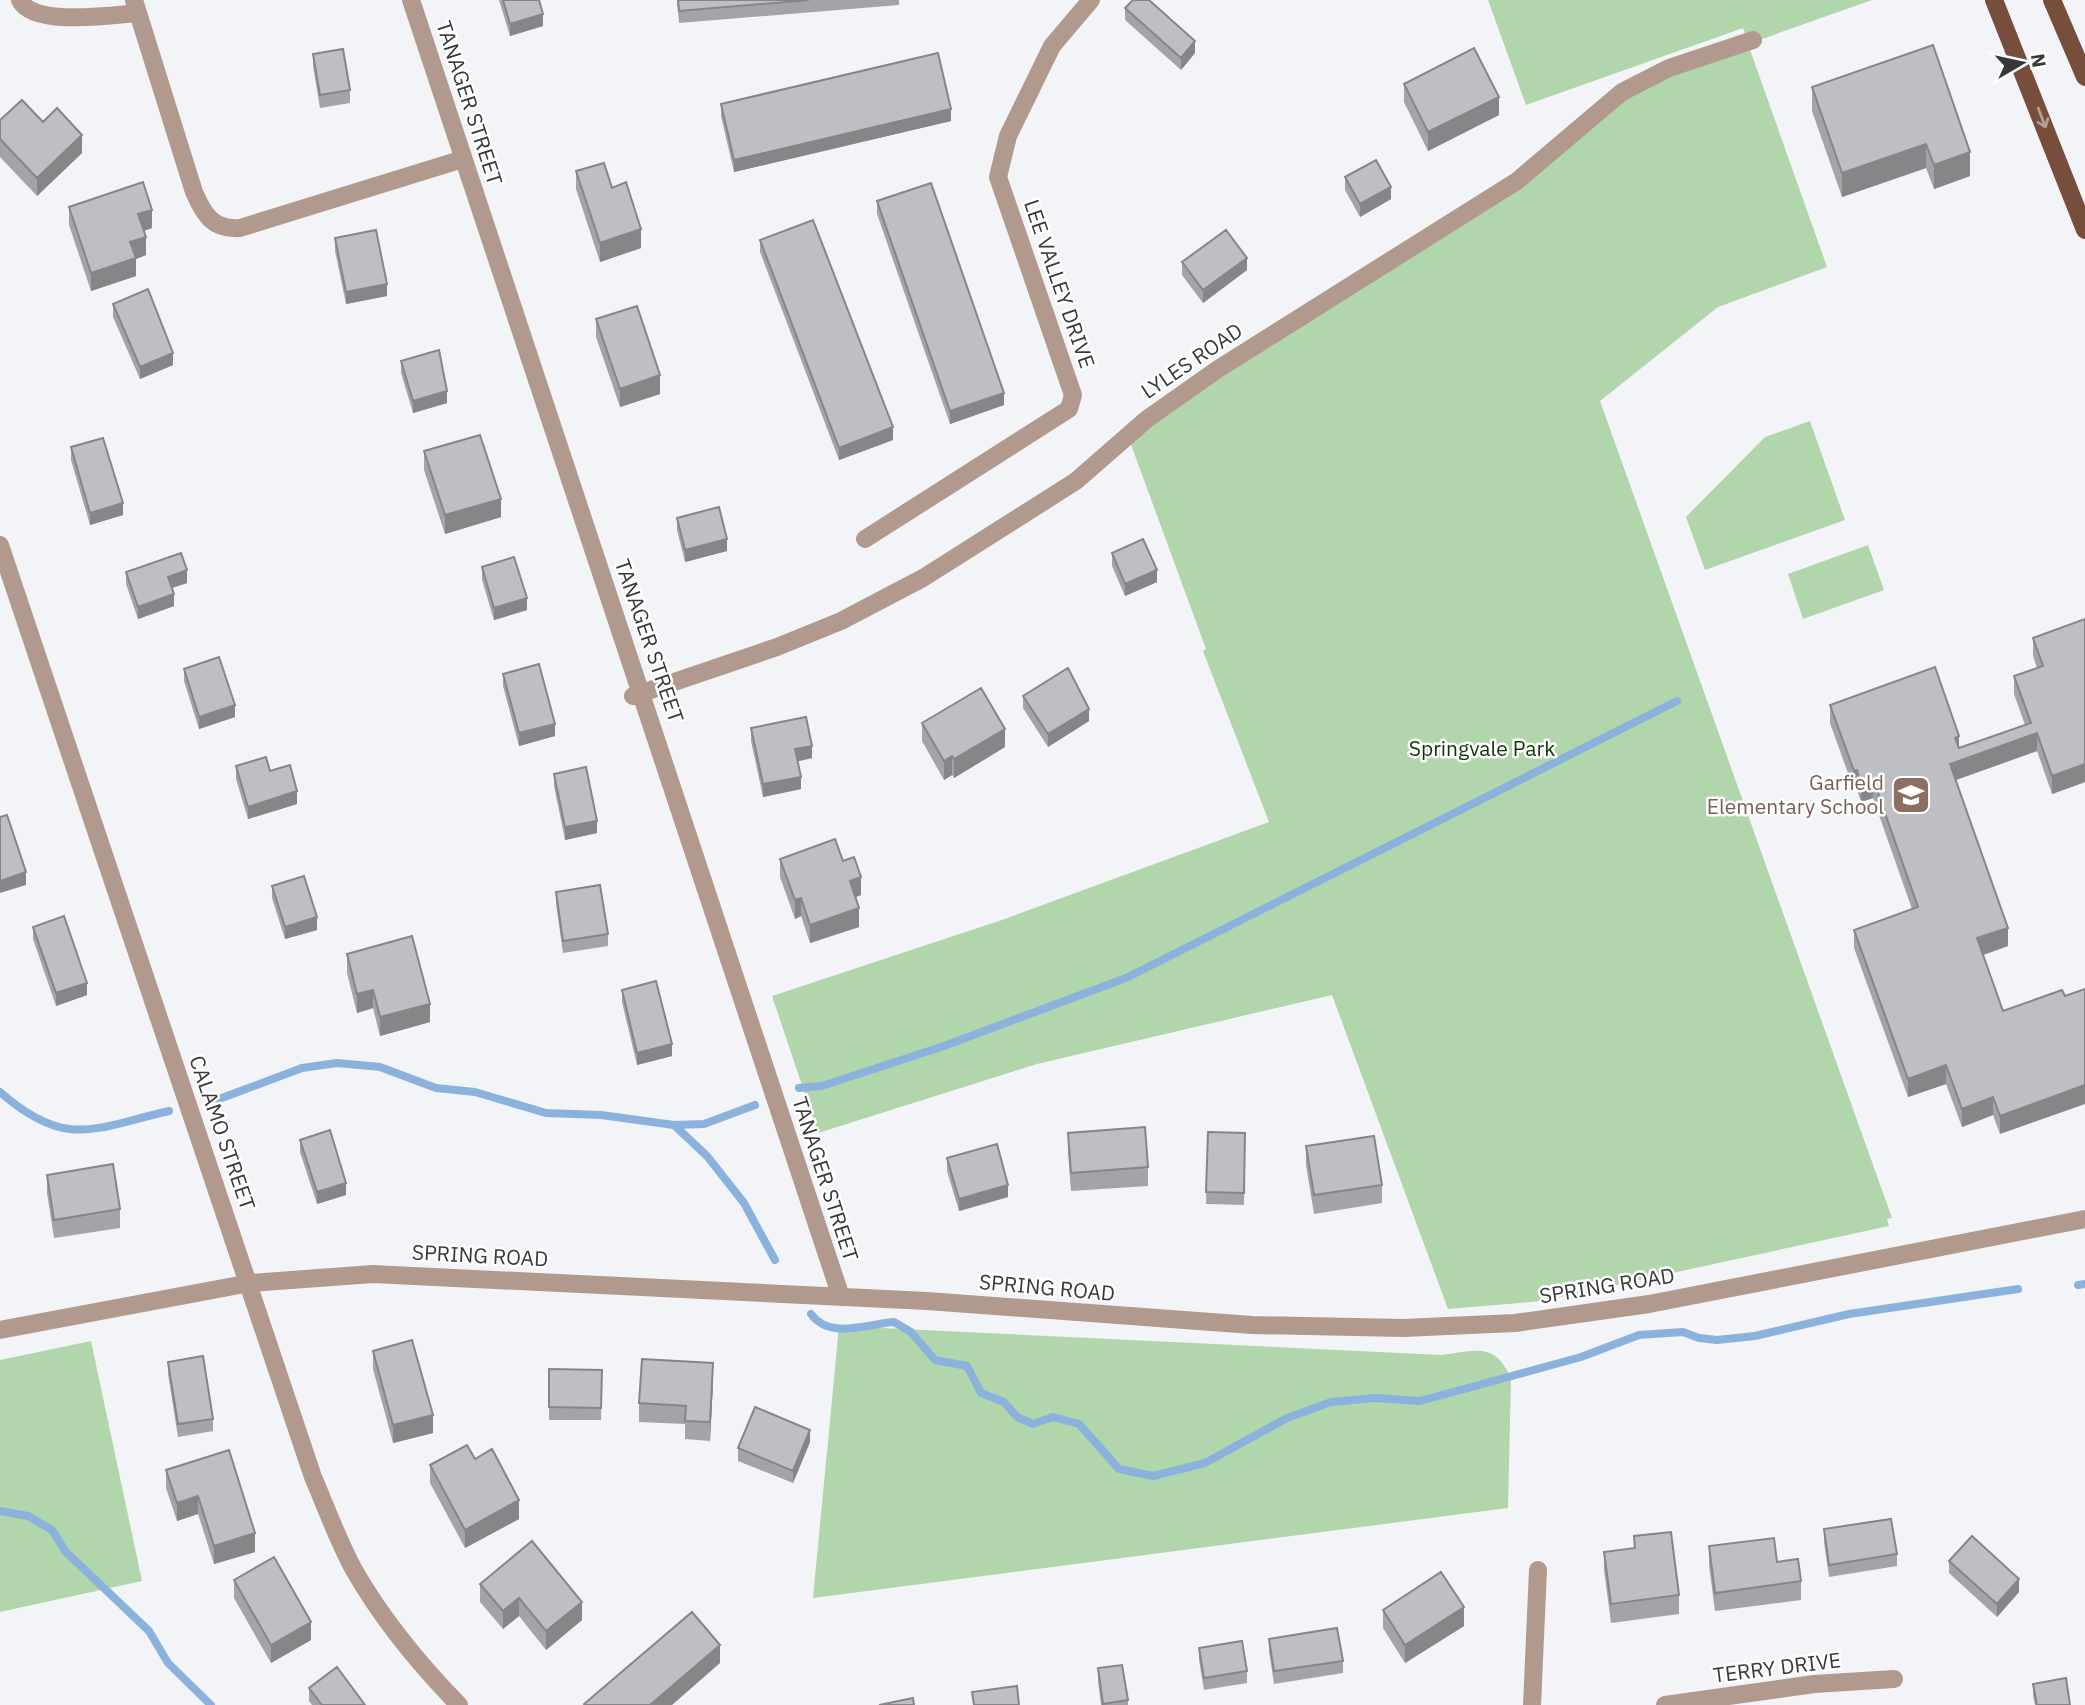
<svg xmlns="http://www.w3.org/2000/svg" width="2085" height="1705" font-family="'IBM Plex Sans',sans-serif">
  <style>
    .green { fill: #b2d6ab }
    .lines { fill: none; stroke-linecap: round; stroke-linejoin: round }
    .stream { stroke: #8bb2dd; stroke-width: 8 }
    .minor { stroke: #b2998e; stroke-width: 18 }
    .primary { stroke: #774d3b; stroke-width: 18 }
    .wall { fill: #a3a4a7 }
    .shaded-wall { fill: #858688 }
    .building { fill: #bebfc2; stroke: #858688; stroke-width: 2 }
    .oneway { stroke: #b49d93 }
    .labels { text-anchor: middle; stroke-width: 5; stroke-linejoin: round; paint-order: stroke }
    .street-label { font-size: 21px; fill: #373839; stroke: #fff }
    .park-label { font-size: 21px; fill: #103608; stroke: #fff }
    .education-label { font-size: 21px; fill: #785e54; stroke: #fff; text-anchor: end }
  </style>
  <rect width="100%" height="100%" fill="#f3f4f8"/>
  <path class="green" d="M1488,0H1872L1748,44L1827,267L1718,307L1600,401L1892,1218L1887,1219L1889,1226L1543,1301L1448,1309L1332,995L1037,1064L818,1133L772,996L1002,920L1269,822L1203,651L1206,649L1126,431L1547,166L1607,94L1748,44L1743,28L1526,105Z
    M1810,421L1845,520L1705,570L1686,517L1765,437Z
    M1868,545L1884,590L1803,619L1788,574Z
    M839,1326L1441,1355C1474,1351 1496,1341 1511,1379L1508,1508L813,1598Z
    M91,1341L142,1581L0,1612V1360Z"/>
  <g class="lines">
    <path class="stream" d="M799,1088L822,1086L944,1046L1126,978L1677,701
      M0,1092C66,1150 94,1128 169,1111
      M219,1099L302,1068L337,1063L380,1067L436,1088L475,1092L546,1113L601,1115L674,1125L704,1124L755,1105
      M674,1125L707,1156L744,1203L775,1260
      M2078,1285L2085,1284
      M811,1314C830,1340 866,1324 894,1322L911,1332L935,1360L967,1366L981,1393L1004,1402L1017,1417L1033,1424L1053,1417L1079,1424L1119,1469L1153,1476L1205,1463L1287,1418L1331,1402L1375,1398L1420,1401L1581,1357L1639,1335L1683,1332L1699,1338L1717,1340L1755,1336L1849,1314L2018,1289
      M0,1511L28,1516L52,1530L66,1552L149,1631L168,1663L211,1705"/>
    <path class="minor" d="M20,0C33,27 112,15 138,13
      M134,0L194,192C204,215 213,230 240,228L463,159
      M411,0L841,1297
      M865,539L1069,409L1073,395L998,177L1008,136L1052,46L1091,0
      M0,545L313,1477C326,1507 338,1541 354,1570C382,1619 420,1665 459,1705
      M633,696L777,647L841,621L923,578L1076,481L1147,419L1218,369L1517,181L1622,92L1669,68L1753,40
      M0,1330L250,1283L373,1274L927,1301L1252,1325L1403,1328L1515,1323L1649,1304L2085,1219
      M1532,1705L1538,1570
      M1665,1705L1814,1684L1894,1679"/>
    <path class="primary" d="M1994,0L2085,230
      M2052,0L2085,77"/>
  </g>
  <path class="wall" d="M499,0H539L543,26L510,36Z
    M677,0H899V5L679,23Z
    M1125,8L1195,53L1181,70L1125,20Z
    M1933,45L1970,176L1934,189L1926,168L1842,197L1812,111V87Z
    M313,54L350,90V103L320,108L313,66Z
    M1404,84L1499,115L1428,151L1404,102Z
    M721,104L951,121L734,172L721,116Z
    M0,120L43,122L82,153L37,196L0,157Z
    M576,171L612,188L641,248L600,262L576,189Z
    M1345,177L1391,199L1360,217L1345,190Z
    M877,201L1004,405L950,424L877,214Z
    M69,207L152,228L144,231L146,255L136,259V276L91,291L69,225Z
    M335,238L387,296L346,304L335,251Z
    M760,240L893,440L839,460L760,252Z
    M1182,262L1247,270L1203,303L1182,275Z
    M113,304L173,365L140,379L113,317Z
    M596,319L660,394L620,407L596,337Z
    M401,361L447,403L413,413L401,373Z
    M71,447L123,515L90,525L71,460Z
    M424,451L501,517L445,534L424,470Z
    M677,518L727,551L685,562L677,530Z
    M1112,553L1157,582L1125,596L1112,566Z
    M482,567L527,610L494,620L482,580Z
    M126,572L187,583L172,588L174,606L138,619L126,584Z
    M2085,619V782L2052,794L2037,751L1956,780L2008,946L1983,955L2003,1011L2000,1134L1993,1115L1962,1127L1946,1084L1908,1097L1854,948V930L1912,909L1873,798L1861,802L1857,789L1854,790L1830,723V705L1959,748L2025,725L2014,694V676L2037,668L2033,656V638Z
    M184,669L235,717L199,729L184,681Z
    M503,674L555,736L519,746L503,686Z
    M1023,696L1089,721L1048,747L1023,708Z
    M922,723L1005,747L954,778L952,775L944,780L922,741Z
    M751,728L812,758L798,761L801,789L763,797L751,741Z
    M236,766L270,771L297,804L248,819L236,779Z
    M554,774L597,833L565,840L554,786Z
    M780,859L843,861L861,895L856,897L859,927L810,943L801,916L795,919L780,877Z
    M272,886L317,930L285,939L272,898Z
    M556,892L608,934V946L563,953L556,904Z
    M33,927L87,995L56,1006L33,939Z
    M347,954L430,1022L380,1036L373,1008L357,1013L347,973Z
    M622,990L672,1056L637,1065L622,1002Z
    M1208,1132L1245,1133L1244,1205L1206,1204Z
    M1068,1133L1148,1167V1186L1071,1191L1068,1152Z
    M300,1140L346,1195L317,1204L300,1152Z
    M1306,1146L1382,1185V1203L1314,1214L1306,1165Z
    M947,1158L1008,1197L959,1211L947,1171Z
    M47,1175L120,1209V1228L54,1238L47,1193Z
    M373,1351L433,1433L393,1443L373,1369Z
    M168,1362L213,1419V1431L178,1437L168,1374Z
    M549,1369L602,1370L601,1420H549Z
    M713,1382L710,1441L685,1439V1424L639,1422V1403Z
    M810,1442L793,1483L738,1461V1448Z
    M229,1450L255,1552L214,1564L198,1514L177,1521L166,1488V1470Z
    M475,1459L519,1519L465,1548L430,1483V1465Z
    M1824,1529L1897,1554V1566L1829,1577L1824,1542Z
    M1634,1536L1679,1595V1614L1611,1623L1604,1570V1552L1634,1548Z
    M1709,1546L1801,1581V1600L1715,1611L1709,1565Z
    M1949,1561L2019,1592L1997,1617L1949,1573Z
    M234,1580L311,1640L271,1663L234,1598Z
    M480,1584L582,1620L546,1650L519,1616L503,1629L480,1602Z
    M1383,1610L1464,1626L1405,1663L1383,1628Z
    M1269,1639L1343,1661V1673L1274,1684L1269,1651Z
    M1199,1648L1247,1671V1683L1204,1690L1199,1660Z
    M1098,1668L1128,1700V1705H1101L1098,1681Z
    M2033,1684L2070,1705H2035L2033,1696Z
    M309,1688L365,1705H312L309,1701Z"/>
  <path class="shaded-wall" d="M543,14V26L510,36V24Z
    M1195,41V53L1181,70V58Z
    M1499,97V115L1428,151V132Z
    M951,109V121L734,172V160Z
    M82,135V153L37,196V178Z
    M1926,144V168L1842,197V173Z
    M1970,152V176L1934,189V165Z
    M1391,187V199L1360,217V204Z
    M152,210V228L138,233V214Z
    M641,229V248L600,262V243Z
    M146,237V255L136,259V276L91,291V273L130,242Z
    M1247,258V270L1203,303V290Z
    M387,284V296L346,304V292Z
    M173,353V365L140,379V367Z
    M660,375V394L620,407V389Z
    M447,391V403L413,413V401Z
    M1004,393V405L950,424V411Z
    M893,427V440L839,460V448Z
    M501,499V517L445,534V515Z
    M123,503V515L90,525V513Z
    M727,539V551L685,562V550Z
    M187,570V583L168,589V577Z
    M1157,570V582L1125,596V584Z
    M174,594V606L138,619V607Z
    M527,598V610L494,620V608Z
    M235,705V717L199,729V717Z
    M1089,709V721L1048,747V734Z
    M555,724V736L519,746V733Z
    M1005,729V747L954,778V759Z
    M2037,733V751L1950,782V764Z
    M1959,736V755L1955,738Z
    M812,746V758L795,762V749Z
    M952,756V775L944,780V761Z
    M2085,764V782L2052,794V776Z
    M1857,770V789L1854,790V771Z
    M801,777V789L763,797V784Z
    M1873,779V798L1861,802V784Z
    M297,791V804L248,819V807Z
    M597,821V833L565,840V827Z
    M26,872V885L0,893V881Z
    M861,877V895L850,899V881Z
    M801,898V916L795,919V900Z
    M859,908V927L810,943V925Z
    M317,917V930L285,939V927Z
    M2008,928V946L1977,957V938Z
    M87,983V995L56,1006V993Z
    M373,990V1008L357,1013V994Z
    M430,1004V1022L380,1036V1017Z
    M672,1044V1056L637,1065V1053Z
    M1946,1065V1084L1908,1097V1079Z
    M2085,1085V1104L2000,1134V1116Z
    M1993,1097V1115L1962,1127V1109Z
    M346,1183V1195L317,1204V1192Z
    M1008,1185V1197L959,1211V1199Z
    M713,1363V1382L710,1441V1422Z
    M433,1415V1433L393,1443V1425Z
    M810,1430V1442L793,1483V1471Z
    M198,1496V1514L177,1521V1503Z
    M519,1500V1519L465,1548V1530Z
    M255,1533V1552L214,1564V1546Z
    M2019,1579V1592L1997,1617V1604Z
    M519,1598V1616L503,1629V1611Z
    M582,1602V1620L546,1650V1631Z
    M1464,1607V1626L1405,1663V1645Z
    M311,1622V1640L271,1663V1645Z
    M720,1645V1663L672,1705H650Z"/>
  <path class="building" d="M503,0H539L543,14L510,24Z
    M678,0H809L679,11Z
    M1133,0H1149L1195,41L1181,58L1125,8Z
    M1933,45L1970,152L1934,165L1926,144L1842,173L1812,87Z
    M1474,48L1499,97L1428,132L1404,84Z
    M343,49L350,90L320,95L313,54Z
    M938,53L951,109L734,160L721,104Z
    M22,100L43,122L57,108L82,135L37,178L0,139V120Z
    M1376,160L1391,187L1360,204L1345,177Z
    M604,163L612,188L626,182L641,229L600,243L576,171Z
    M143,182L152,210L138,214L146,237L130,242L136,258L91,273L69,207Z
    M931,183L1004,393L950,411L877,201Z
    M813,220L893,427L839,448L760,240Z
    M376,230L387,284L346,292L335,238Z
    M1226,230L1247,258L1203,290L1182,262Z
    M148,289L173,353L140,367L113,304Z
    M637,306L660,375L620,389L596,319Z
    M439,350L447,391L413,401L401,361Z
    M480,435L501,499L445,515L424,451Z
    M103,438L123,503L90,513L71,447Z
    M719,507L727,539L685,550L677,518Z
    M1143,539L1157,570L1125,584L1112,553Z
    M181,553L187,570L168,577L174,594L138,607L126,572Z
    M514,557L527,598L494,608L482,567Z
    M2085,619V764L2052,776L2037,733L1950,764L2008,928L1977,938L2003,1011L2062,990L2065,996L2085,989V1085L2000,1116L1993,1097L1962,1109L1946,1065L1908,1079L1854,930L1918,907L1873,779L1861,784L1857,770L1854,771L1830,705L1935,667L1959,736L1955,738L1959,748L2031,723L2014,676L2043,666L2033,638Z
    M219,657L235,705L199,717L184,669Z
    M539,664L555,724L519,733L503,674Z
    M1068,668L1089,709L1048,734L1023,696Z
    M981,688L1005,729L954,759L952,756L944,761L922,723Z
    M806,717L812,746L795,749L801,777L763,784L751,728Z
    M266,757L270,771L290,765L297,791L248,807L236,766Z
    M586,767L597,821L565,827L554,774Z
    M7,815L26,872L0,881V817Z
    M835,839L843,861L854,857L861,877L850,881L859,908L810,925L801,898L795,900L780,859Z
    M304,876L317,917L285,927L272,886Z
    M600,885L608,934L563,941L556,892Z
    M64,916L87,983L56,993L33,927Z
    M412,936L430,1004L380,1017L373,990L357,994L347,954Z
    M656,981L672,1044L637,1053L622,990Z
    M1145,1127L1148,1167L1071,1173L1068,1133Z
    M330,1130L346,1183L317,1192L300,1140Z
    M1208,1132L1245,1133L1244,1193L1206,1192Z
    M1374,1136L1382,1185L1314,1195L1306,1146Z
    M997,1144L1008,1185L959,1199L947,1158Z
    M113,1164L120,1209L54,1220L47,1175Z
    M412,1340L433,1415L393,1425L373,1351Z
    M203,1356L213,1419L178,1424L168,1362Z
    M642,1359L713,1363L710,1422L685,1421L686,1406L639,1403Z
    M549,1369L602,1370L601,1408L549,1407Z
    M755,1407L810,1430L793,1471L738,1448Z
    M467,1445L475,1459L492,1449L519,1500L465,1530L430,1465Z
    M229,1450L255,1533L214,1546L198,1496L177,1503L166,1470Z
    M1891,1519L1897,1554L1829,1565L1824,1529Z
    M1671,1532L1679,1595L1611,1604L1604,1552L1635,1548L1634,1536Z
    M1972,1536L2019,1579L1997,1604L1949,1561Z
    M1774,1538L1777,1562L1798,1559L1801,1581L1715,1593L1709,1546Z
    M532,1541L582,1602L546,1631L519,1598L503,1611L480,1584Z
    M274,1557L311,1622L271,1645L234,1580Z
    M1441,1572L1464,1607L1405,1645L1383,1610Z
    M692,1612L720,1645L650,1705H585L584,1704Z
    M1337,1628L1343,1661L1274,1671L1269,1639Z
    M1242,1641L1247,1671L1204,1678L1199,1648Z
    M1122,1665L1128,1700L1103,1704L1098,1668Z
    M337,1667L365,1705H322L309,1688Z
    M2066,1678L2070,1705H2037L2033,1684Z
    M1017,1686L1019,1705H974L972,1692Z
    M913,1698L914,1705H879Z"/>
  <defs><path id="oneway-shaft" d="M-6 0H5M1.5-3L5.5 0L1.5 3" fill="none" stroke-width="1.6" stroke-linecap="round" stroke-linejoin="round" transform="scale(1.75)"/></defs>
  <use class="oneway" href="#oneway-shaft" transform="translate(2042 118) rotate(69)"/>
  <defs>
    <g id="school-square" transform="scale(2.0125)"><rect x="-9" y="-9" width="18" height="18" rx="4" fill="#8d6e63" stroke="#fff"/><path d="M0-5L7-2L0 1L-7-2ZM-4 1L0 2.5L4 1V4Q0 6-4 4Z" fill="#fff"/></g>
  </defs>
  <g fill-rule="evenodd">
    <use href="#school-square" x="1911" y="795"/>
  </g>
  <g class="labels">
    <g class="street-label">
      <text transform="translate(469 103) rotate(72)" y="7">TANAGER STREET</text>
      <text transform="translate(1059 284) rotate(71)" y="7">LEE VALLEY DRIVE</text>
      <text transform="translate(1192 361) rotate(-34)" y="7">LYLES ROAD</text>
      <text transform="translate(649 641) rotate(71)" y="7">TANAGER STREET</text>
      <text transform="translate(222 1133) rotate(71)" y="7">CALAMO STREET</text>
      <text transform="translate(825 1179) rotate(72)" y="7">TANAGER STREET</text>
      <text transform="translate(480 1256) rotate(3)" y="7">SPRING ROAD</text>
      <text transform="translate(1607 1286) rotate(-9)" y="7">SPRING ROAD</text>
      <text transform="translate(1047 1288) rotate(5)" y="7">SPRING ROAD</text>
      <text transform="translate(1777 1668) rotate(-7)" y="7">TERRY DRIVE</text>
    </g>
    <g class="park-label">
      <text x="1482" y="756">Springvale Park</text>
    </g>
    <g class="education-label">
      <text x="1884" y="790">Garfield<tspan x="1884" dy="24">Elementary School</tspan></text>
    </g>
  </g>
  <g transform="translate(2022 63) rotate(81)" stroke="#ffffff" stroke-width="5" paint-order="stroke">
  <path d="M0-5L12 26L0 18L-12 26Z" fill="#373839"/>
  <text y="-10" font-size="19" font-weight="bold" text-anchor="middle" fill="#373839">N</text>
  </g>
</svg>
